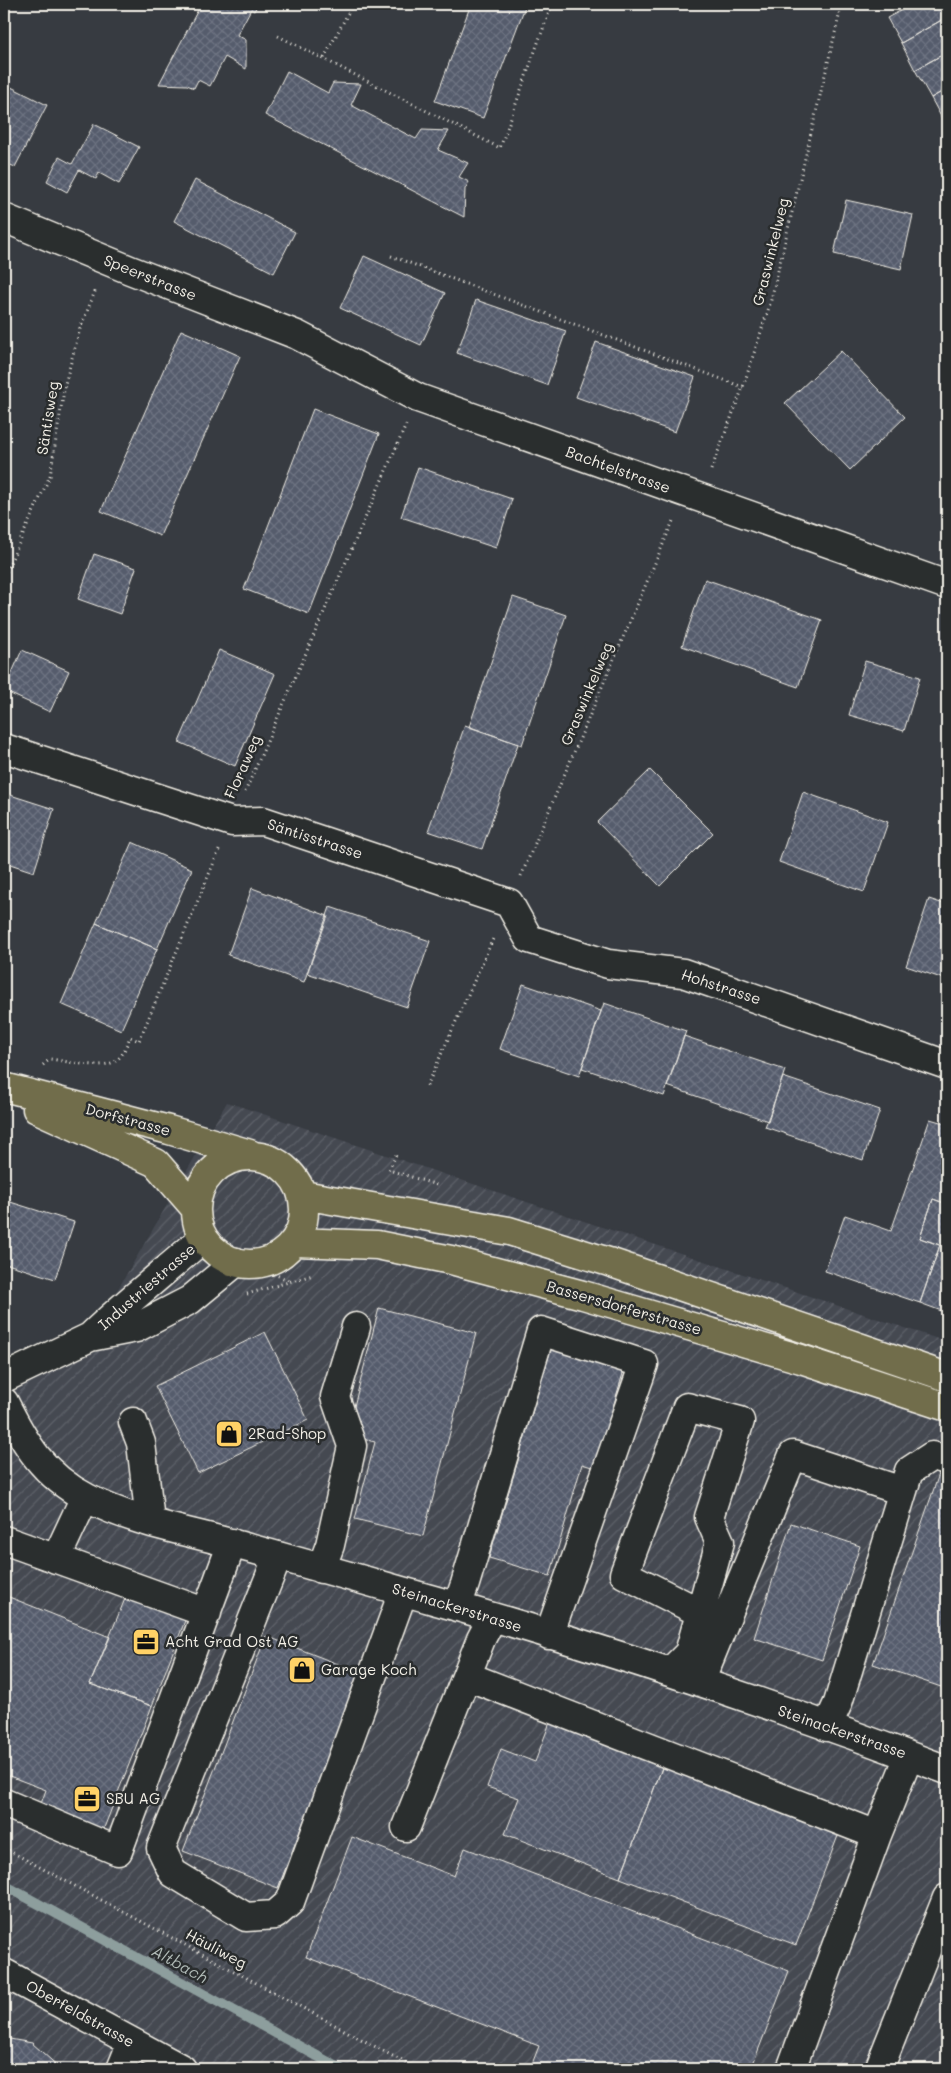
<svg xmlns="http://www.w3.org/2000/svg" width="951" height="2073" font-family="Mali,sans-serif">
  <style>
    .industrial { fill: url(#industrial-furrows) }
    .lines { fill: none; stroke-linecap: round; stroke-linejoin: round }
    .stream { stroke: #8d9e9d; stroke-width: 10 }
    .building { fill: url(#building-cross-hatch); stroke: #f4f1e8 }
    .minor-casing { stroke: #f4f1e8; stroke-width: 31 }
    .major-casing { stroke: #f4f1e8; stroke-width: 31 }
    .path { stroke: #f4f1e8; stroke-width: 3; stroke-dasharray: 1 4; stroke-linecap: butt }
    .minor { stroke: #2a2d2e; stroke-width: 28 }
    .major { stroke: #716d4b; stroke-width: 28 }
    .labels { text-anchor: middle; stroke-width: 5; stroke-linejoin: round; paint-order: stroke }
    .street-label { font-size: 15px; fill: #f4f1e8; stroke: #2a2d2e }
    .poi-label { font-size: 15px; fill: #f4f1e8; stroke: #2a2d2e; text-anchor: start }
    .water-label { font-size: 16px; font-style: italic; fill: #b0bab6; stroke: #2a2d2e }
  </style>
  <defs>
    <pattern id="industrial-furrows" width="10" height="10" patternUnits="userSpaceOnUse" patternTransform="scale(1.25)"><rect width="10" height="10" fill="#444851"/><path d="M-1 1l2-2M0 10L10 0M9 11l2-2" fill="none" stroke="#60636a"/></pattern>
    <pattern id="building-cross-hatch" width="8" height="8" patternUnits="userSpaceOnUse" patternTransform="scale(1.25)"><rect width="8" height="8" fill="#545b6c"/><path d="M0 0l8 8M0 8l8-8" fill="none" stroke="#6d7381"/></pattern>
  </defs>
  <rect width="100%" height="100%" fill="#373b41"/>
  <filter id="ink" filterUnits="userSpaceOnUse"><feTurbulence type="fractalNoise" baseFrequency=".02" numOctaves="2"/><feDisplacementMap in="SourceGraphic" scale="10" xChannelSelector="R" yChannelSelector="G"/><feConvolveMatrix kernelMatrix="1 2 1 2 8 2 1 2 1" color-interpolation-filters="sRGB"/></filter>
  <g filter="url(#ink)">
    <path class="industrial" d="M227,1102L947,1342V2069H4V1378L90,1337Z"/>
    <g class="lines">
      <path class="stream" d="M4,1885L341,2069"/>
    </g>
    <path class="building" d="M201,4H258L254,11L251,9L237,35L246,40V69L225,57L210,86L198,80L194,88L187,85L159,84Z
      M471,4H526L483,118L435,101Z
      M913,4H945L947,9V17L901,43L887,18Z
      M947,17V52L915,70L901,43Z
      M947,52V89L931,98L915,70Z
      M287,71L328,93L333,83L361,84L351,105L416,139L422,130L449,131L438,150L468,163L459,177L469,182L465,189L464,217L265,115Z
      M5,84L47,105L15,167L4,162Z
      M947,89V125L946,126L931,98Z
      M94,124L139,147L119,184L99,173L96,179L79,170L67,192L47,181L59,157L72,164Z
      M195,180L295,232L274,273L174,221Z
      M846,200L913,215L901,269L834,254Z
      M364,256L445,293L421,345L340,308Z
      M476,300L566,331L547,385L457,353Z
      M181,330L240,356L160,536L101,511Z
      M596,342L695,377L675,432L576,397Z
      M841,351L905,417L850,470L785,403Z
      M313,409L379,434L309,614L244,589Z
      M418,467L512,499L496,548L401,517Z
      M94,554L136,568L120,614L78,599Z
      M705,579L822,620L798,687L682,646Z
      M513,597L566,615L522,745L469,727Z
      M22,650L69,671L50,712L4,691Z
      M219,650L275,674L235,766L179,742Z
      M865,661L920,677L904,731L849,715Z
      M465,725L518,744L482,849L428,831Z
      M650,770L713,833L660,886L597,822Z
      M803,792L888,822L864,892L779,862Z
      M4,793L54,809L34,872L4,862Z
      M132,842L192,869L157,949L96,923Z
      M252,888L328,916L304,982L228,955Z
      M929,899L947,905V980L906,966Z
      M330,907L430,941L407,1007L307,973Z
      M96,923L157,949L121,1030L61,1004Z
      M523,984L601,1011L579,1076L500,1049Z
      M604,1003L686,1031L664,1096L582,1068Z
      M684,1036L785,1070L768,1121L667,1086Z
      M783,1077L880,1110L863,1160L765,1127Z
      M930,1119L947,1124V1204L933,1199L920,1238L940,1245L920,1303L825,1271L845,1215L891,1231Z
      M933,1199L947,1204V1215L944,1222L947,1223V1248L920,1238Z
      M4,1200L74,1222L55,1279L4,1263Z
      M940,1245L947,1248V1313L920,1303Z
      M379,1308L476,1333L423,1536L355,1519L375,1442L359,1438L349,1426Z
      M265,1332L308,1420L198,1473L155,1386Z
      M551,1349L624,1370L595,1468L582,1464L550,1576L489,1558Z
      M939,1474L947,1477V1689L873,1664Z
      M791,1523L860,1546L822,1660L754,1638Z
      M127,1594L186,1618L152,1706L90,1684Z
      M4,1595L110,1637L90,1684L152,1706L102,1833L39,1809L46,1790L4,1774Z
      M266,1636L361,1673L278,1888L183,1851Z
      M552,1717L665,1760L620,1878L505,1834L519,1798L487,1787L501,1749L535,1762Z
      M665,1760L841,1828L796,1945L620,1878Z
      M352,1837L454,1876L465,1848L789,1971L751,2069H530L539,2046L306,1957Z
      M4,2038L32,2043L61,2069H4Z"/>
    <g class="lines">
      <g class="minor-casing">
        <path id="minor" d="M4,218L130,270L297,335L418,398L947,585
          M4,748L232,822L263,821L509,903L529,939L608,964L683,973L947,1065
          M90,1337C126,1302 166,1271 203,1238
          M4,1378L90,1337L136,1328L190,1300L236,1262
          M4,1402C25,1444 43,1475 87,1498C131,1521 182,1530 230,1543C297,1561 363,1580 430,1599C604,1648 779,1706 947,1770
          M133,1422L141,1443L150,1521
          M4,1540L207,1613
          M278,1556L161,1848L173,1873L246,1917L275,1915L290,1902L403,1592
          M56,1559L85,1497
          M321,1569L330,1545L352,1446L335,1397L356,1327
          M457,1607L465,1584L541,1331L644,1364L549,1635
          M670,1672L689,1653L720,1542L709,1517L740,1421L687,1407L624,1574L701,1613
          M467,1676L877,1835L909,1756
          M700,1682L793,1455L902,1491
          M827,1727L838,1703L909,1471L932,1456L947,1460
          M4,1803L118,1851L232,1543
          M406,1827L481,1639L492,1618
          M4,1973L182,2069
          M121,2069L132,2042
          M791,2069L877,1835
          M879,2069L947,1898"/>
      </g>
      <g class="major-casing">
        <path id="major" d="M4,1087L169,1130L250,1154
          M37,1109L156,1163L196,1209
          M196 1210a54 54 0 1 1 108 0a54 54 0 1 1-108 0Z
          M303,1195L509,1231L609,1262L947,1377
          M295,1242L377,1245L451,1260L583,1295L801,1359L947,1407"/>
      </g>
      <path class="path" d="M278,36L500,148L552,4
        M324,58L353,4
        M391,256L743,387
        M711,470L743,387L770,304L842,4
        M4,576L50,476L65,384L80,329L96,289
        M245,792L406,425
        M521,876L673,521
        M43,1065L50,1059C67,1061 107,1072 119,1058C124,1053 127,1044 130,1037L139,1041L220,848
        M427,1086L493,939
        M396,1155L389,1170L437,1185
        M264,1270L291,1281
        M247,1294L313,1275
        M4,1848L417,2069"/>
      <use href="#minor" class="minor"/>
      <use href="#major" class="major"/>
    </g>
  </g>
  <defs>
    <g id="shop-square" transform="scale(1.4375)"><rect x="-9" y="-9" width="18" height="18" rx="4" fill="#ffd166" stroke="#2a2d2e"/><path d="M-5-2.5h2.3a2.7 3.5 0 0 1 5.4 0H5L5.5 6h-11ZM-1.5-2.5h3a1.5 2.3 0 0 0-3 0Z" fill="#111"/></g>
    <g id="office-square" transform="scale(1.4375)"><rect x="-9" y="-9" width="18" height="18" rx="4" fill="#ffd166" stroke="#2a2d2e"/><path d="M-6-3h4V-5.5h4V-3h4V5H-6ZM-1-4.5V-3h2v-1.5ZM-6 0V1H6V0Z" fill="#111"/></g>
  </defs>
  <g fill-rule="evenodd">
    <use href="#shop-square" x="229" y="1434"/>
    <use href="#office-square" x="146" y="1642"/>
    <use href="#shop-square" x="302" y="1670"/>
    <use href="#office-square" x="87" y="1799"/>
  </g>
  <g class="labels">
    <g class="street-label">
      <text transform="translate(771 252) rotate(-76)" y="5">Graswinkelweg</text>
      <text transform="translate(150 278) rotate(22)" y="5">Speerstrasse</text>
      <text transform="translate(48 418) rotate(-81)" y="5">Säntisweg</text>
      <text transform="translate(618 470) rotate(20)" y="5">Bachtelstrasse</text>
      <text transform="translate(587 694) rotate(-67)" y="5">Graswinkelweg</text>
      <text transform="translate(243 767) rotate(-66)" y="5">Floraweg</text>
      <text transform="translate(315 839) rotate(18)" y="5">Säntisstrasse</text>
      <text transform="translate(721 987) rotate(18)" y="5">Hohstrasse</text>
      <text transform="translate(128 1120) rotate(15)" y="5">Dorfstrasse</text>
      <text transform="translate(147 1287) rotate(-41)" y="5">Industriestrasse</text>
      <text transform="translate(624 1308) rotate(16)" y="5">Bassersdorferstrasse</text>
      <text transform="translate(457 1608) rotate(17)" y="5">Steinackerstrasse</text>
      <text transform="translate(842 1732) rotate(19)" y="5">Steinackerstrasse</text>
      <text transform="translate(216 1949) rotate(28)" y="5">Häuliweg</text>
      <text transform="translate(80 2014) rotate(29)" y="5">Oberfeldstrasse</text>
    </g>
    <g class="poi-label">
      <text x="248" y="1439">2Rad-Shop</text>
      <text x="165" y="1647">Acht Grad Ost AG</text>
      <text x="321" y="1675">Garage Koch</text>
      <text x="106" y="1804">SBU AG</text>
    </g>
    <g class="water-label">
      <text transform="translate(180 1964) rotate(29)" y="6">Altbach</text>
    </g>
  </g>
  <rect width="951" height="2073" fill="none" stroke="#2a2d2e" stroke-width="20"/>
  <rect x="10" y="10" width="931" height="2053" fill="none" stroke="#f4f1e8" stroke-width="2" filter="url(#ink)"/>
</svg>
